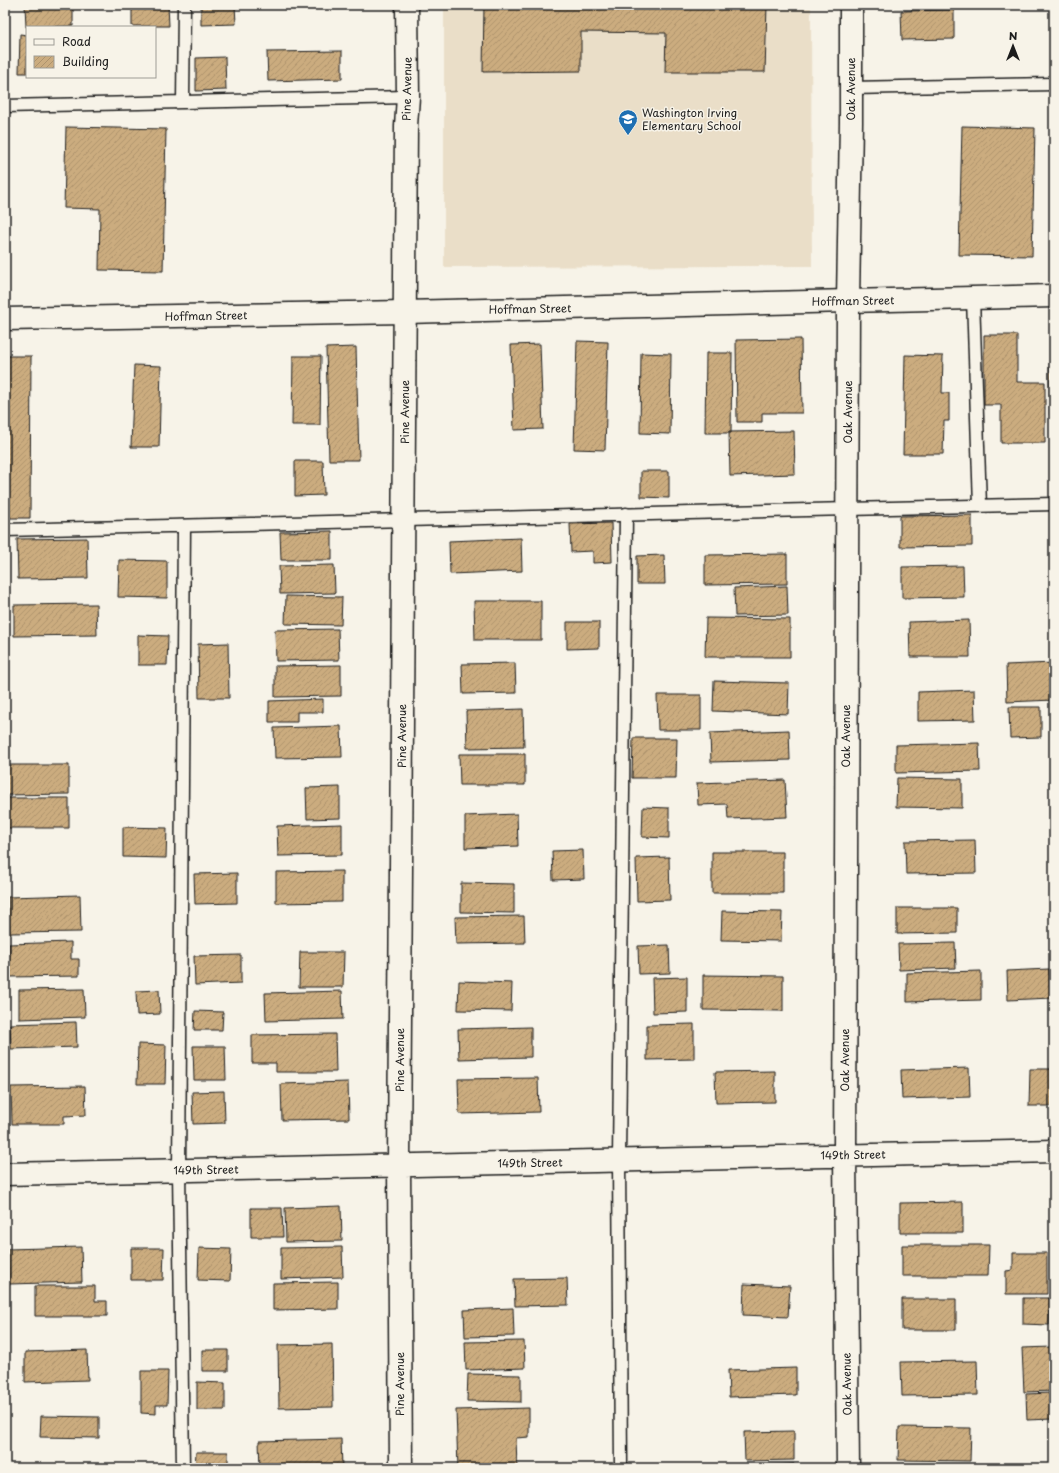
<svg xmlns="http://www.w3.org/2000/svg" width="1059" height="1473" font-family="'Playpen Sans',sans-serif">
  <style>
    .built { fill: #eadec8 }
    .building { fill: url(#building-hatch); stroke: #1c1c1c }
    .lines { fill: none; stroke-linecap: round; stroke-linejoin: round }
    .lane-casing { stroke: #1c1c1c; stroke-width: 15 }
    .street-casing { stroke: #1c1c1c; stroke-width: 25 }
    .secondary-casing { stroke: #1c1c1c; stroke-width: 25 }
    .lane { stroke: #f7f3e8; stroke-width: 12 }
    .street { stroke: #f7f3e8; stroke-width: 22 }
    .secondary { stroke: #f7f3e8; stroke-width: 22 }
    .labels { text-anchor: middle; stroke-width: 3; stroke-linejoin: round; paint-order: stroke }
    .street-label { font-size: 11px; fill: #1c1c1c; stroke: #f7f3e8 }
    .poi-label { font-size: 11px; fill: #1c1c1c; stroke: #f7f3e8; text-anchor: start }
  </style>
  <defs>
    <pattern id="building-hatch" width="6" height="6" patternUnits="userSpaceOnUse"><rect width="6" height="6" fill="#cbac7f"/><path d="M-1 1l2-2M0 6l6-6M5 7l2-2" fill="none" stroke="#ae936d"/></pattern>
  </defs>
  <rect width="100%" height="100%" fill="#f7f3e8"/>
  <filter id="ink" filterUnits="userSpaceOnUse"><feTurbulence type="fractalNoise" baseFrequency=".025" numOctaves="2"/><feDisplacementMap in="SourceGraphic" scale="8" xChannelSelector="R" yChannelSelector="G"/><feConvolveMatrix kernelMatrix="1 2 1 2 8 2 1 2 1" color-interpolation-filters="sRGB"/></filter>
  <g filter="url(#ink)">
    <path class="built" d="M444,5H811L812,266L444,267Z"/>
    <path class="building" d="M25,5H73V26L26,27Z
      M132,5H168L169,26H132Z
      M201,5H235L236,24L201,25Z
      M484,5H767L765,72H665L666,33L581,32V71L483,72Z
      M895,5H967V8L895,7Z
      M954,10V39L902,40L901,11Z
      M20,34L27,35V73H19Z
      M342,51V79L268,81L267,52Z
      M225,57L226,90L196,91V58Z
      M1053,94H1054V124H1053Z
      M962,126L1035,128L1032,256L959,255Z
      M66,127L166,129L163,271L99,270L100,209L64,208Z
      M1051,172H1054V243H1052Z
      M984,335H1017V382H1045V443H1001V405H984Z
      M801,339L802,413H762V422H737L736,340Z
      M1050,339H1054V415H1050Z
      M577,341L608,342L605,450L574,449Z
      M540,344L543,429L514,430L511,345Z
      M356,347L359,460H329L326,348Z
      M641,353L671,354L670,434L640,433Z
      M706,353H732L731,433H705Z
      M905,355L943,356L942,393H949V421H944L943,454H903Z
      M5,356H31L30,518H5Z
      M293,356H321L320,425H292Z
      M134,365L161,366L159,447H131Z
      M794,431L795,474L730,476L729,432Z
      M295,461H323L324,495L295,496Z
      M641,471H669V498L641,497Z
      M972,515V546L900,547V516Z
      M611,523L612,562L593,563V551L571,552L570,524Z
      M332,531V560H281L280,532Z
      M87,538L88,578L18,579L17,539Z
      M521,538L522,571L450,574L449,541Z
      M787,554V584L705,585V555Z
      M664,555L665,584H637V556Z
      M119,560L167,561V598L118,597Z
      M334,565L335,593L280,594L279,566Z
      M963,566L964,597L902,598V567Z
      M787,586L788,615L735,616L734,588Z
      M286,596L342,597L341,625L285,624Z
      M474,601H541V640H475Z
      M96,604L97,635L14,636V605Z
      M706,618L790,619V657H705Z
      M969,620L970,657H910L909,622Z
      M567,622H599V648L567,649Z
      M338,629L339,660L276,661L275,630Z
      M138,635L168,636L167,665H138Z
      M228,643L229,698H199L198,644Z
      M515,663L516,693L463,694L462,664Z
      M1054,663V700L1007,702L1006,665Z
      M341,665V696L275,697V666Z
      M714,681L789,683L788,714L713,711Z
      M974,690L975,720L918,721V692Z
      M657,695H701V730H658Z
      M323,699V712H297V722H269V701Z
      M1009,707H1041V737L1010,738Z
      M523,709L524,747L467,748L466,711Z
      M341,726L342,757L275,758L274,728Z
      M789,730L790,760L711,762L710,733Z
      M633,738H677L676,778H632Z
      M979,743L980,771L896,773V745Z
      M459,754H525V785H460Z
      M6,765H69V794L6,795Z
      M897,778L962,779V808L896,807Z
      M785,780L787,817L728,819L727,804L698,805L697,783Z
      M340,787V818L307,819L306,788Z
      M6,798H69V828H6Z
      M643,807L669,808V838L642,837Z
      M517,814L518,846L465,848V816Z
      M342,824V855L278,856L277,826Z
      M123,827L167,828L166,858L123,857Z
      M975,840L976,873L906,874L905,841Z
      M583,850L584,879L553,880L552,851Z
      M712,852H783V893H712Z
      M669,857L670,900L637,901L636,858Z
      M342,871V902L276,903V872Z
      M237,873V903L195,904L194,874Z
      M461,883L514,884V913L461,912Z
      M80,895L81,932L9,933L8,897Z
      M897,908H957V933L897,934Z
      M722,911L782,912L781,941L721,940Z
      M524,916L525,943L456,944L455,917Z
      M71,942V959H79V976L9,977V944Z
      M955,943L956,968L899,970L898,944Z
      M669,945L670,973L639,974L638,946Z
      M300,952H344L343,987H299Z
      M241,955V983L195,985L194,956Z
      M1049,969L1051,998L1008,1000L1007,971Z
      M981,971V1000L907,1002V973Z
      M703,975L783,976V1011L703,1010Z
      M687,977V1012L653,1013L652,978Z
      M459,981L512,983L511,1011L458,1010Z
      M84,989L85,1017L19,1019V990Z
      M159,990L160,1014L137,1015L136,991Z
      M342,991L343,1019L266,1021L265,993Z
      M195,1011L223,1012L222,1030H194Z
      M76,1022L77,1047L11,1049L10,1024Z
      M694,1024V1059L647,1060V1025Z
      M531,1027V1057L459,1059L458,1029Z
      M335,1034L336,1072H276V1063H252V1035Z
      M138,1044L166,1045L165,1084H137Z
      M193,1046H225L226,1080H194Z
      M969,1068L970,1097L902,1099L901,1070Z
      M1030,1069H1054V1106H1029Z
      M775,1071V1102L716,1103L715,1072Z
      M538,1078L539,1112L459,1114L458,1079Z
      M348,1082L349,1119L282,1120L281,1084Z
      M85,1086L86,1115L64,1116V1124H12L11,1087Z
      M224,1091L225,1123L193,1124L192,1092Z
      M963,1202V1233H900V1203Z
      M341,1206L342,1241L286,1242L285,1208Z
      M251,1208H282L283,1237H251Z
      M902,1245H989L988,1276H902Z
      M81,1247L82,1282L9,1284L8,1249Z
      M342,1247L343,1277L281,1279V1248Z
      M131,1248H164L163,1280H131Z
      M199,1248L231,1249L230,1281L198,1280Z
      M1013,1253H1047V1294H1006V1271L1013,1270Z
      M567,1278L568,1305L515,1306L514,1279Z
      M338,1282V1309L273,1310V1283Z
      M744,1284L790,1286L788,1317L743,1315Z
      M35,1286H95V1301H107V1316H35Z
      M1023,1298H1050L1049,1325L1023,1324Z
      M902,1299H956V1330H902Z
      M513,1308L514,1336L465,1337L464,1310Z
      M524,1341L525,1368L466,1370L465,1342Z
      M332,1344L333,1407L279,1408L278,1345Z
      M1052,1347L1053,1391L1024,1392L1022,1348Z
      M87,1350L88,1380L25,1382V1352Z
      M202,1350H228V1371H202Z
      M977,1361L978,1395L902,1396L901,1362Z
      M796,1368V1395L729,1397L728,1370Z
      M141,1371H168L167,1405H156V1414L141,1413Z
      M468,1374L521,1375V1402L467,1401Z
      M197,1382L225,1383V1410H197Z
      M1051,1393L1052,1419L1027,1420L1026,1394Z
      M529,1408V1437L516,1438L517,1468H458L456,1410Z
      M41,1416L99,1417V1438L40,1437Z
      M899,1427L971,1428L970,1461L898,1460Z
      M794,1431V1460L745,1461L744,1432Z
      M341,1439L342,1468H260L259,1441Z
      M196,1452H228V1468H195Z
      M794,1464V1468H723V1467Z"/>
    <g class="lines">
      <g class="lane-casing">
        <path id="lane" d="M851,88L1054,84
          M183,102L184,5
          M5,106L408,97
          M973,298L980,506
          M5,530L1054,504
          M183,1468L179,1170L184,526
          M621,1468L619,1160L626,514"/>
      </g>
      <g class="street-casing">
        <path id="street" d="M5,1174L1054,1151
          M401,1468L399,1166L406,126L408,97L407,5
          M848,1468L845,1155L848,301L851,122V5"/>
      </g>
      <g class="secondary-casing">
        <path id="secondary" d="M5,319L405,312L1054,296"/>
      </g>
      <use href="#lane" class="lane"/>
      <use href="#street" class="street"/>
      <use href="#secondary" class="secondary"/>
    </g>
  </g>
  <defs>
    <g id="school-pin" transform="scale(1)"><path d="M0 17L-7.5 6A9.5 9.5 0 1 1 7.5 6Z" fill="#1f6fb2" stroke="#f7f3e8"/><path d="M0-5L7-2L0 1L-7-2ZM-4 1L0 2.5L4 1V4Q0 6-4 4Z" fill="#fff"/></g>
  </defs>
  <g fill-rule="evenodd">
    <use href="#school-pin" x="628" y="119"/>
  </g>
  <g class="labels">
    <g class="street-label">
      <text transform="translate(407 89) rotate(-89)" y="4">Pine Avenue</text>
      <text transform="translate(851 89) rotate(-90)" y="4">Oak Avenue</text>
      <text transform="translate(853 301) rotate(-1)" y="4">Hoffman Street</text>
      <text transform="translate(530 309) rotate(-1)" y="4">Hoffman Street</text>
      <text transform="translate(206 316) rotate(-1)" y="4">Hoffman Street</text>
      <text transform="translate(405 412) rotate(-90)" y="4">Pine Avenue</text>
      <text transform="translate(848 412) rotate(-90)" y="4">Oak Avenue</text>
      <text transform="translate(402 736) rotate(-90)" y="4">Pine Avenue</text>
      <text transform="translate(846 736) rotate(-90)" y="4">Oak Avenue</text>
      <text transform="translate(400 1060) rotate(-90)" y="4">Pine Avenue</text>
      <text transform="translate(845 1060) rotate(-90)" y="4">Oak Avenue</text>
      <text transform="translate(853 1155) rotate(-1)" y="4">149th Street</text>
      <text transform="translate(530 1163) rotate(-1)" y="4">149th Street</text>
      <text transform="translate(206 1170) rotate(-1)" y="4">149th Street</text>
      <text transform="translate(400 1384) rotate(-90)" y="4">Pine Avenue</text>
      <text transform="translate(847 1384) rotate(-91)" y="4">Oak Avenue</text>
    </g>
    <g class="poi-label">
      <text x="642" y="117">Washington Irving<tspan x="642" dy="13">Elementary School</tspan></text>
    </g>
  </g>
  <rect width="1059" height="1473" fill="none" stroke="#f7f3e8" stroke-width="20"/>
  <rect x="10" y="10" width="1039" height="1453" fill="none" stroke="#1c1c1c" stroke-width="1.5" filter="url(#ink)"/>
  <rect x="26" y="26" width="130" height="52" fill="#f7f3e8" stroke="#9f9d96"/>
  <rect x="34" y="39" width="20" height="6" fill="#f7f3e8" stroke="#9f9d96"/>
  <text x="62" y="46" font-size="12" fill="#1c1c1c">Road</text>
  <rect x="34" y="56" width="20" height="12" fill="url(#building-hatch)" stroke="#9f9d96"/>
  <text x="62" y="66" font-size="12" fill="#1c1c1c">Building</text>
  <g transform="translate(1013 46)" stroke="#f7f3e8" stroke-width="3" paint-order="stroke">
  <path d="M0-3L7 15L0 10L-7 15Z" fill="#1c1c1c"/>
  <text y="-6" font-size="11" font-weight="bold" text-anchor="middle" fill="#1c1c1c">N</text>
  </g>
</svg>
